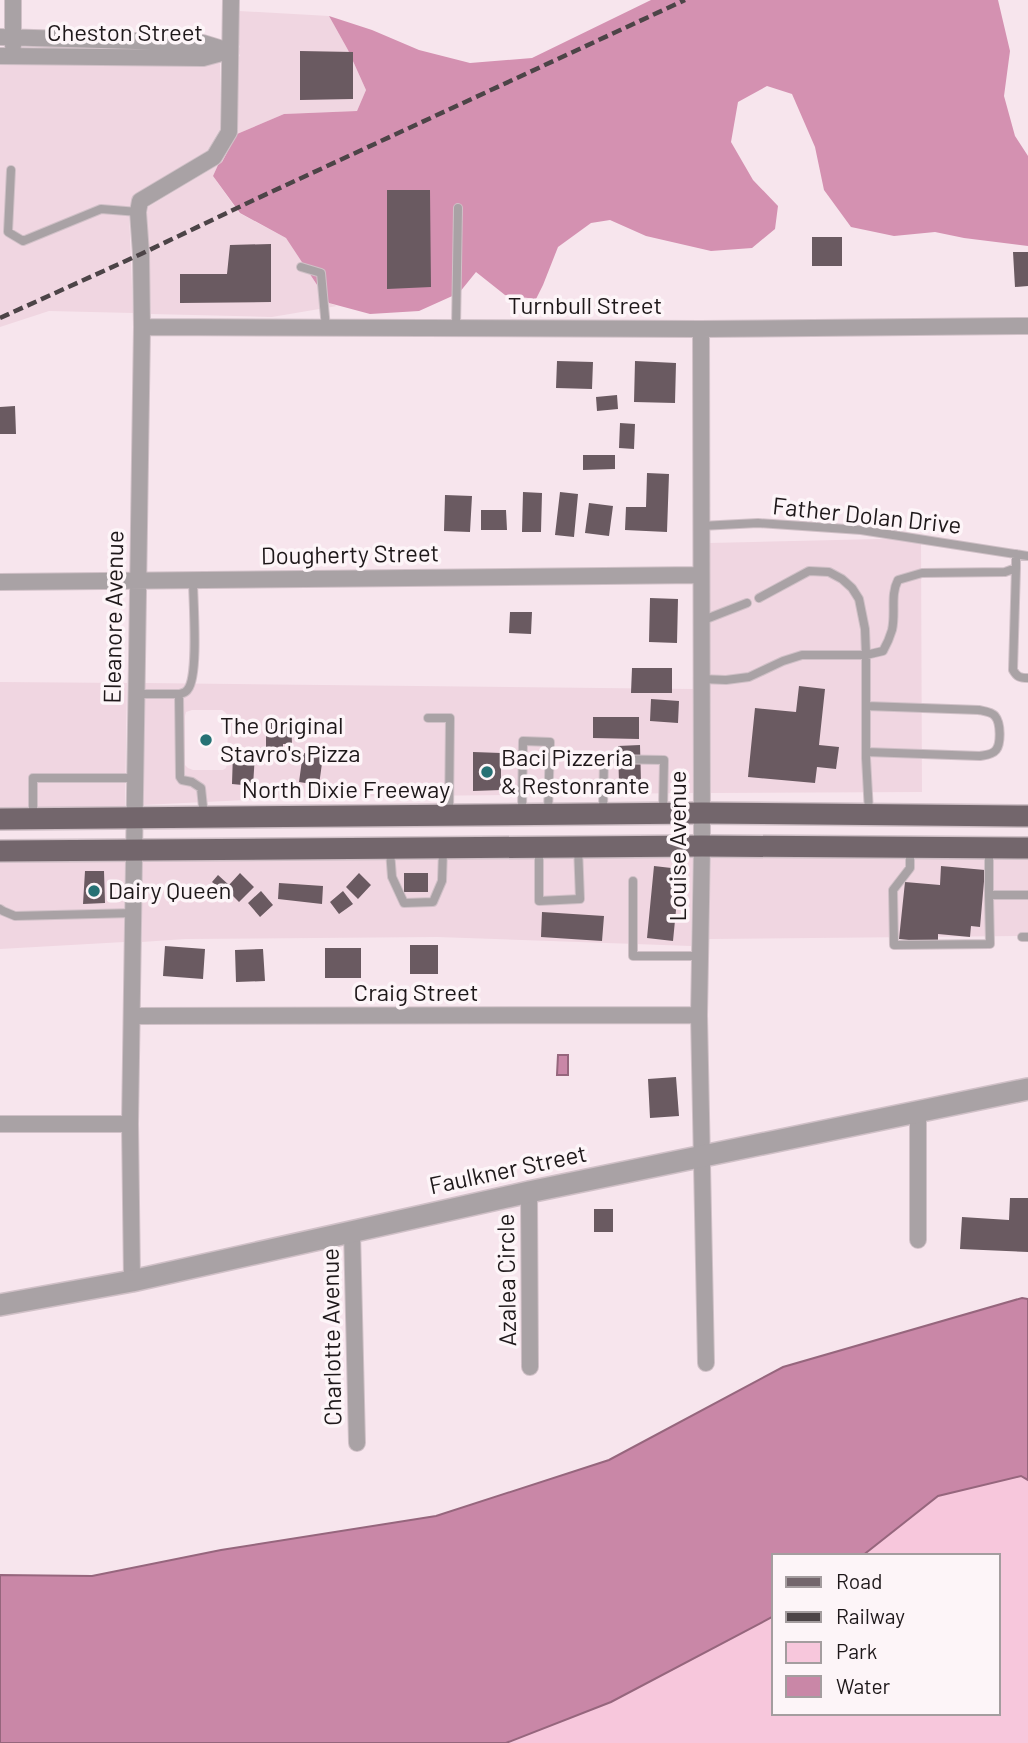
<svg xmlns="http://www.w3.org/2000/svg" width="1028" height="1743" font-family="Barlow,sans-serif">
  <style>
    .built { fill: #f0d6e1; fill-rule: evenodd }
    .green { fill: #f7c7dc }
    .forest { fill: #d491b1 }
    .water { fill: #c987a7; stroke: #96667d; stroke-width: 2 }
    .building { fill: #6a5a61 }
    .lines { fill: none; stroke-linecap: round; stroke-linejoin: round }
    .service-casing { stroke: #d0c0c7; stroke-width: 10 }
    .minor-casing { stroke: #d0c0c7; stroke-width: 18 }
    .tertiary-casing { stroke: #d0c0c7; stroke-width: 24 }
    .primary-casing { stroke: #d0c0c7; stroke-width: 24 }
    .service { stroke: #a9a2a5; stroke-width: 8 }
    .minor { stroke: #a9a2a5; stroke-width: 16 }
    .tertiary { stroke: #a9a2a5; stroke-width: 21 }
    .primary { stroke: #73666c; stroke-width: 21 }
    .rail { stroke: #4c4447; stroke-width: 4.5; stroke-dasharray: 10 5; stroke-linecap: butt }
    .poi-dot { fill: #267174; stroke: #fdf5f8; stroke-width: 2.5 }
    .labels { text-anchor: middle; stroke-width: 7; stroke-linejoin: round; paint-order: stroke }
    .street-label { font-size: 24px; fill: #1e181a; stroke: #fdf5f8 }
    .poi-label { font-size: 24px; fill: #1e181a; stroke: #fdf5f8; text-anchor: start }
  </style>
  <rect width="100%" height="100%" fill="#f7e5ed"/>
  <path class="built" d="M239,11L329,16L348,50L366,90L357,111L284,114L237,134L238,57L240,56L238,51L240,46L238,45Z
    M220,62V129L207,151L135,194L132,199L129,212L133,313L49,311L0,327V64L204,66Z
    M218,165L213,176L239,213L286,238L329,303L337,306L272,317L151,314L147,213L148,207Z
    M921,538L922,792L711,793L709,543Z
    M0,682L127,683L125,806L79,809H0Z
    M145,683L693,689V793L310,797L143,805ZM192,710H222L226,713L228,718L227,764L226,768L223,770H193L188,768L185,765V716L186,712Z
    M693,854L691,946L437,937L185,939L142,942V858Z
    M711,854L1028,856V936L709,939Z
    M125,858L124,942L0,949V859Z"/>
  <path class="green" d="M1021,1476L1028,1480V1743H506L611,1702L774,1616V1713H998V1556H862L938,1496Z"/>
  <path class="forest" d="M651,0H998L1010,51L1004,96L1015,136L1028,156V246L964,238L935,232L894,236L851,227L824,190L815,147L792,94L767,86L738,102L731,142L753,180L778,206L775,229L752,248L711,251L646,236L610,220L591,223L558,247L543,285L536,299L505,295L476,272L459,293L419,311L370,314L329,303L286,238L240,213L213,176L218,165L222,162L237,134L284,114L357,111L366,90L348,50L329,16L372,30L419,50L470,63L532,58Z"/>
  <path class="water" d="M558,1055H568V1075H557Z
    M1022,1298L1028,1299V1480L1021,1476L938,1496L862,1556H774V1616L611,1702L506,1743H0V1575L92,1576L221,1550L436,1516L609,1460L783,1367Z"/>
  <path class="building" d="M300,51L353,52V99L300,100Z
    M387,190H430L431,287L387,289Z
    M812,237H842V266H812Z
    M271,244V302L180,303V274H227L230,245Z
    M1013,252H1028V286L1015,287Z
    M557,361L593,362L592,389L556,388Z
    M635,361L676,363L675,403L634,402Z
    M617,395L618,409L597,411L596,397Z
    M15,406L16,434H0V407Z
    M620,423L635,424L634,449L619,448Z
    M583,455H615V469L583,470Z
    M647,473L669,474L667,532L625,530L626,507H646Z
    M523,492L542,493L541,532H522Z
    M560,492L578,494L574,537L555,535Z
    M445,495L472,496L470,532L444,531Z
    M589,503L613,506L609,536L585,533Z
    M481,510H506L507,530H481Z
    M650,598L678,599L677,643L649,642Z
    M510,612H532L531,634L509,633Z
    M632,668H672V693H631Z
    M799,686L825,689L819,745L839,747L836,769L817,767L815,783L748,777L755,708L796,712Z
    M651,699L679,701L678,723L650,721Z
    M593,717H639V739L593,738Z
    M266,719H291L292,744H283V756L266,757Z
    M640,745L641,782L619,783L618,746Z
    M473,752L501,753V790L473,791Z
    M233,753L255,754L253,786L232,784Z
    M303,753L323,756L319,785L299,782Z
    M654,866L680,869L673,941L647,938Z
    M941,866L985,870L980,927L971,926L970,937L938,934V943L899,939L905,882L940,885Z
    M85,871H104L105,903L83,904Z
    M240,873L254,887L239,902L222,885L219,888L212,882L218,875L229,885Z
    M359,873L371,885L358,899L346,887Z
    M404,873H428V892H404Z
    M279,883L323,886L322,904L278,899Z
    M261,891L273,905L260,917L248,903Z
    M343,891L353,904L339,914L330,902Z
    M542,912L604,916L602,941L541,937Z
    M410,945H438V974H410Z
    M165,946L205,949L203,979L163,976Z
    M325,948H361V978H325Z
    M263,949L265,981L236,982L235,950Z
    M676,1077L679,1116L650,1118L648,1079Z
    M1010,1198H1028V1252L960,1249L962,1217L1009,1220Z
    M594,1209H613V1232H594Z"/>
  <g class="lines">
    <g class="service-casing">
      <path id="service" d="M11,170L8,232L23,241L101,209L138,212
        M301,267L321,273L326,328
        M456,328L458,208
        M701,526L758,523L861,530L1028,556
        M1016,568L1013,670C1017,677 1020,678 1028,678
        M759,598L809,571L829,572L842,579L852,588L859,599L865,629L866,655L883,651C887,644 890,637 892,630C896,613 890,595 898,580L922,573L1005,572L1016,568V554
        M701,621L747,603
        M701,679L726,680L749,677L783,661L802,655H866V758L869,812
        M136,694H179C183,693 186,693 188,689C199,675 193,600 193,580
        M179,694L180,777L182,780L192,782L201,788L204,817
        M428,718H450L449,815
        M866,752L980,756C985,755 992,755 996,750C1001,744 1001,723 995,716C992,712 984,711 979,710L866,706
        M603,811L604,759L664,760L663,811
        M522,812L523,741L550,742L548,814
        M33,817V778H135
        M910,847V868L893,890L894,945L990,944L989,895
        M989,849V895H1028
        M539,850V901L580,899L578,847
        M390,851L392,877L404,903L433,902L442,881L443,850
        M633,881V956H700
        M0,909L3,911L15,916L134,913
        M1022,937H1028"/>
    </g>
    <g class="minor-casing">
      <path id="minor" d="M0,37L203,43L229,51
        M13,46V0
        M0,56L203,58L229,51
        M142,327L701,329L1028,326
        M701,329L702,846L699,1015L706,1363
        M0,582L700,575
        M132,1016L699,1015
        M918,1111V1240
        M0,1124H130
        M529,1192L530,1367
        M352,1231L357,1443
        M132,1281L130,1124L142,327L141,254L138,212L140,201L214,157L229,132L231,0"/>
    </g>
    <g class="tertiary-casing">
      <path id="tertiary" d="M0,1305L132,1281L529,1192L1028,1089"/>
    </g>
    <g class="primary-casing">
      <path id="primary" d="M0,819L702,813L1028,816
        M0,851L702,846L1028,848"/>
    </g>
    <use href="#service" class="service"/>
    <use href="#minor" class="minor"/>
    <use href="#tertiary" class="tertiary"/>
    <use href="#primary" class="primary"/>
    <path class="rail" d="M0,318L141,254L256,199L685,0"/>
  </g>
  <g class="poi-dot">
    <circle cx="206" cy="740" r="7"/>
    <circle cx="487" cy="772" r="7"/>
    <circle cx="94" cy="891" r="7"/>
  </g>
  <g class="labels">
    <g class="street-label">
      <text x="125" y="41">Cheston Street</text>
      <text x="585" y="314">Turnbull Street</text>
      <text transform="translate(867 516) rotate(6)" y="8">Father Dolan Drive</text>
      <text transform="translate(350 555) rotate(-1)" y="8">Dougherty Street</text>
      <text transform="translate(114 617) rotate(-89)" y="8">Eleanore Avenue</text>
      <text x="346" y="798">North Dixie Freeway</text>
      <text transform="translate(678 846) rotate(-90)" y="8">Louise Avenue</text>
      <text x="416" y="1001">Craig Street</text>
      <text transform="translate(508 1170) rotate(-12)" y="8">Faulkner Street</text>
      <text transform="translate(507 1280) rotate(-91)" y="8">Azalea Circle</text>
      <text transform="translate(332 1337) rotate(-91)" y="8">Charlotte Avenue</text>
    </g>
    <g class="poi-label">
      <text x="220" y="734">The Original<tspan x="220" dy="28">Stavro's Pizza</tspan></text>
      <text x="501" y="766">Baci Pizzeria<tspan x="501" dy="28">&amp; Restonrante</tspan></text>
      <text x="108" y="899">Dairy Queen</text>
    </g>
  </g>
  <rect x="772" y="1554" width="228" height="161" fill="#fdf5f8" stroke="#a49d9f" stroke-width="2"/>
  <rect x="786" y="1577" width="35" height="10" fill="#73666c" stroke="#a49d9f" stroke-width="2"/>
  <text x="836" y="1589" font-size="21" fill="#1e181a">Road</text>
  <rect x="786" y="1612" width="35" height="10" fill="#4c4447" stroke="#a49d9f" stroke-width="2"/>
  <text x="836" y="1624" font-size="21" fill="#1e181a">Railway</text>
  <rect x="786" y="1642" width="35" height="21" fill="#f7c7dc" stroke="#a49d9f" stroke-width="2"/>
  <text x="836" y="1659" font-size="21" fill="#1e181a">Park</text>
  <rect x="786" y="1676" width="35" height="21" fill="#c987a7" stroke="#a49d9f" stroke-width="2"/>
  <text x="836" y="1694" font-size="21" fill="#1e181a">Water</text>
</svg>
